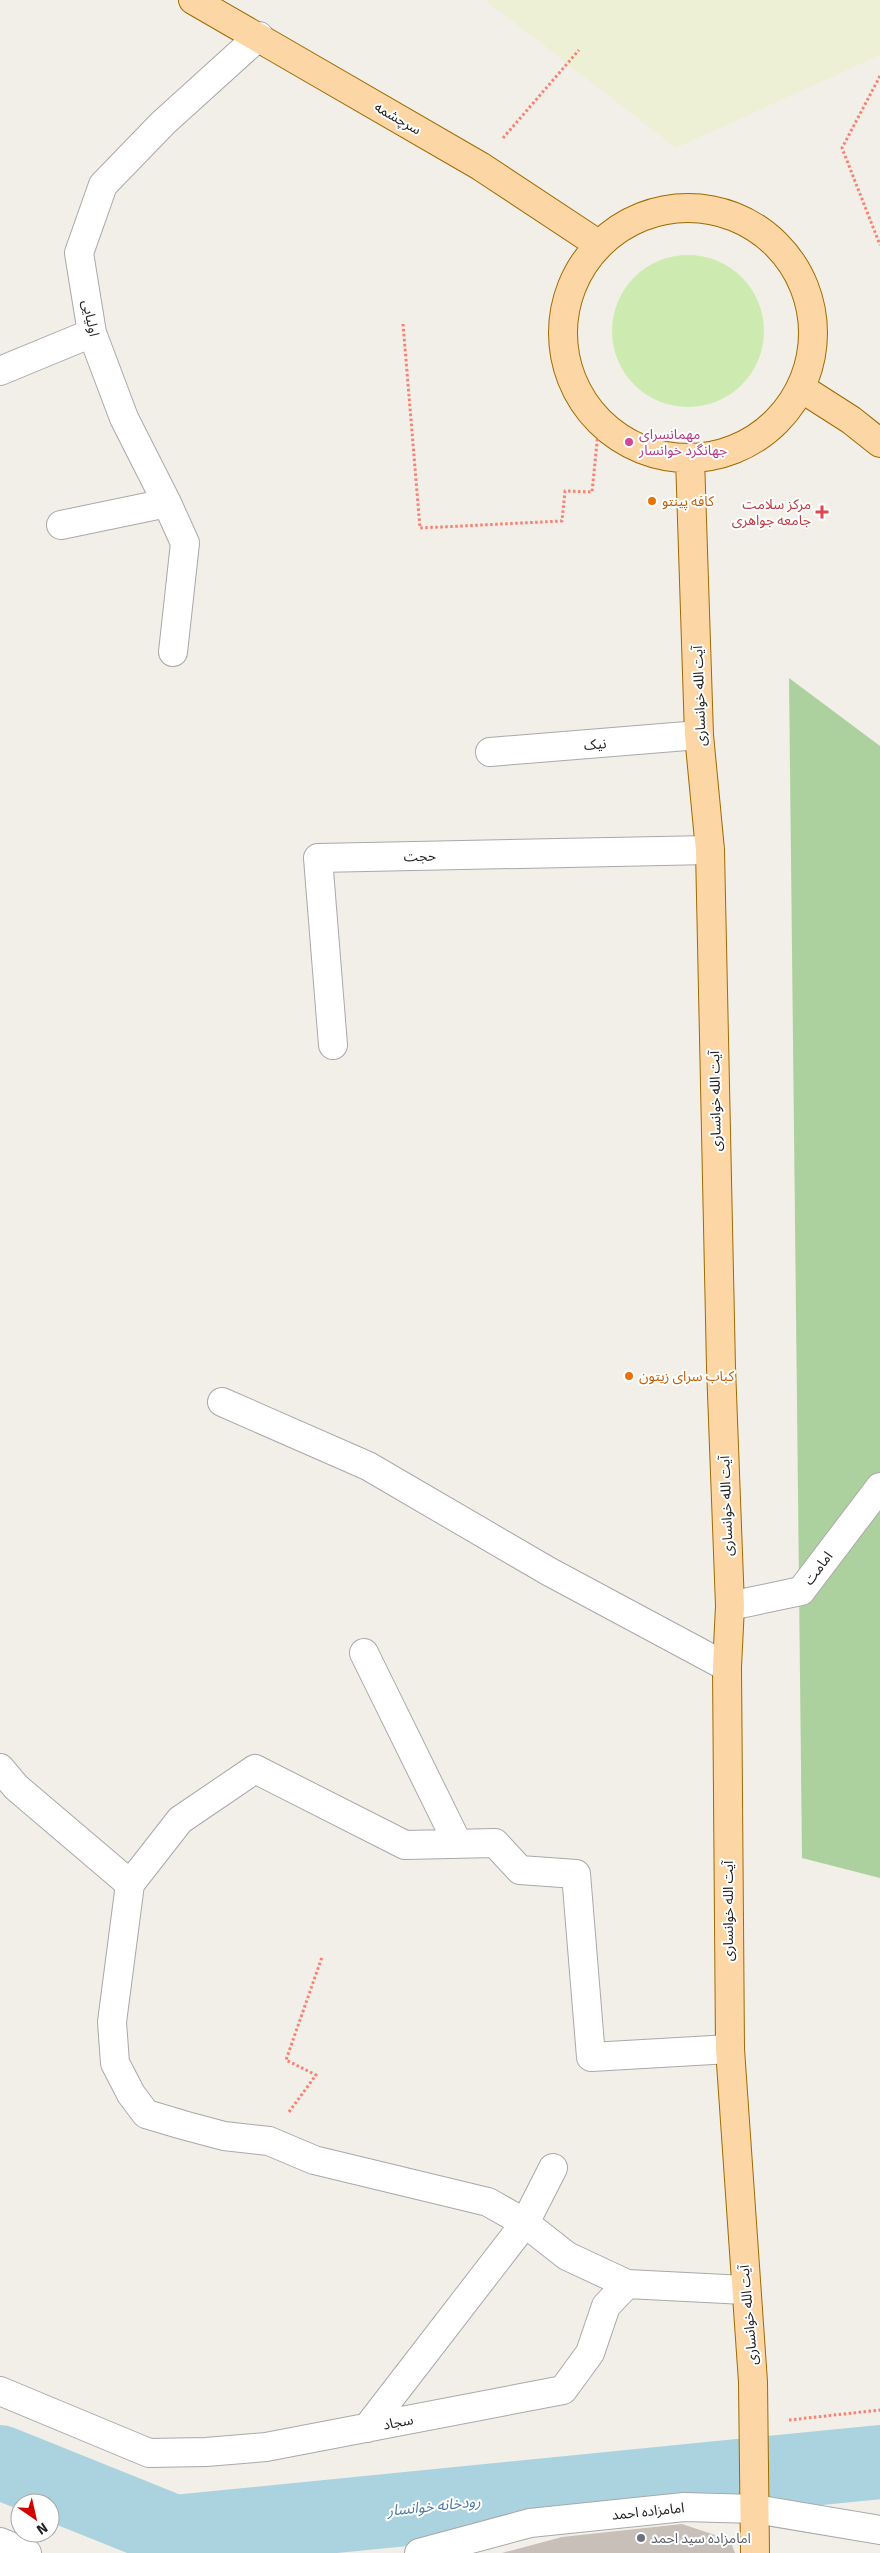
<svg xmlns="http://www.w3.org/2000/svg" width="880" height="2553" font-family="Signika,'Noto Sans Arabic',sans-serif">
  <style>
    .farmland { fill: #eef0d5 }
    .grass { fill: #cdebb0 }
    .forest { fill: #add19e }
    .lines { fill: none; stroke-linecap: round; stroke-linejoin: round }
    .river { stroke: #aad3df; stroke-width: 74 }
    .building { fill: #c7bfb8 }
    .minor-casing { stroke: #a9a9a9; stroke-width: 30 }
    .major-casing { stroke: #a06b00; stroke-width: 30 }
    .path { stroke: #fa8072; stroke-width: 3; stroke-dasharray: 2.5 2.5; stroke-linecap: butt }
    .minor { stroke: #fff; stroke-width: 28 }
    .major { stroke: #fcd6a4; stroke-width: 28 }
    .hotel-dot { fill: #d1479c; stroke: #fff; stroke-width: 2 }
    .food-dot { fill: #e8710a; stroke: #fff; stroke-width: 2 }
    .health-dot { fill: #e0444e; stroke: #fff; stroke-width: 2 }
    .worship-dot { fill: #6b7280; stroke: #fff; stroke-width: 2 }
    .labels { text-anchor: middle; stroke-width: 4; stroke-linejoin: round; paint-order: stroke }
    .street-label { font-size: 14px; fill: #222; stroke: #fff }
    .hotel-label { font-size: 14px; fill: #b23c85; stroke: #fff; text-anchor: start }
    .food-label { font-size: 14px; fill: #c56008; stroke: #fff; text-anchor: start }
    .health-label { font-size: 14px; fill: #be3a42; stroke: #fff; text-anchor: end }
    .worship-label { font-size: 14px; fill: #5b616d; stroke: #fff; text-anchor: start }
    .water-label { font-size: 15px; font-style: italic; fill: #4a7aab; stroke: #fff }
  </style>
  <rect width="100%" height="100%" fill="#f2efe9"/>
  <path class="farmland" d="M485,0H880V55L676,148Z"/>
  <path class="grass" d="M612 331a76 76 0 1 1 152 0a76 76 0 1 1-152 0Z"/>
  <path class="forest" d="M789,678L880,746V1878L802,1858Z"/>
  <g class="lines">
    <path class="river" d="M0,2462L174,2532L880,2462"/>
  </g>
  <path class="building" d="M682,2524L730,2540L735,2553H502L562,2537Z"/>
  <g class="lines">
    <g class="minor-casing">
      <path id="minor" d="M0,371L92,333
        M61,525L167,503
        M173,652L185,543L167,503L124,418L92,333L79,253L103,185L163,123L259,36
        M490,752L699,735
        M333,1045L318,858L710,850
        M222,1402L368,1466L548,1571L727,1667
        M730,1606L801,1591L880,1487
        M364,1653L458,1844
        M0,1768L16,1787L130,1884
        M627,2284L567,2256L525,2223L488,2202L314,2160L269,2141L224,2136L183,2125L146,2114L131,2094L115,2063L112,2022L130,1884L180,1820L255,1769L405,1845L495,1843L520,1870L576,1874L591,2057L730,2049
        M0,2391L149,2453L206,2452L266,2447L563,2390L590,2353L606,2306L627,2284L745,2290
        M367,2428L525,2223L553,2168
        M0,2542L27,2553
        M419,2553L530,2523L684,2507L755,2509L880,2530"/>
    </g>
    <g class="major-casing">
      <path id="major" d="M193,0L480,166L598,244
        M563 333a125 125 0 1 1 250 0a125 125 0 1 1-250 0Z
        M801,388L851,420L880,443
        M690,458L699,735L710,850L721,1367L730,1606L727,1667L730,2049L753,2382L755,2553"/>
    </g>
    <path class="path" d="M880,76L842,148L880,245
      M503,138L579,50
      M403,324L420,528L562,521L565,491L592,492L599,423
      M289,2112L316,2075L286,2060L322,1957
      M789,2420L880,2410"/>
    <use href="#minor" class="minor"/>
    <use href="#major" class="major"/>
  </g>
  <circle class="hotel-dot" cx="629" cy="442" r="5"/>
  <g class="food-dot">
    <circle cx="652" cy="501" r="5"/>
    <circle cx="629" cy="1376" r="5"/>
  </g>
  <path class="health-dot" d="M819.5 504.5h5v5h5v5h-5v5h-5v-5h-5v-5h5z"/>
  <circle class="worship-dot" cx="641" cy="2538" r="5"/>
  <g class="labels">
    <g class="street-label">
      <text transform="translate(398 118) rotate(30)" y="5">سرچشمه</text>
      <text transform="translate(91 318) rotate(78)" y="5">اولیایی</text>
      <text transform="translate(699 696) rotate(-92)" y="5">آیت الله خوانساری</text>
      <text transform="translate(595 744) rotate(-5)" y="5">نیک</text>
      <text transform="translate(420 856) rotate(-1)" y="5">حجت</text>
      <text transform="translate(715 1101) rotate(-91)" y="5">آیت الله خوانساری</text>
      <text transform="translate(726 1506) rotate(-92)" y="5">آیت الله خوانساری</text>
      <text transform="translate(818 1568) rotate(-53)" y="5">امامت</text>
      <text transform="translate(728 1911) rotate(-90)" y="5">آیت الله خوانساری</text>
      <text transform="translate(748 2315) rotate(-95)" y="5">آیت الله خوانساری</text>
      <text transform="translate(398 2422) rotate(-11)" y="5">سجاد</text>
      <text transform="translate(648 2511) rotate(-6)" y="5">امامزاده احمد</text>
    </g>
    <g class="hotel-label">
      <text x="639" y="439">مهمانسرای<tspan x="639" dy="16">جهانگرد خوانسار</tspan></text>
    </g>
    <g class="food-label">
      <text x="662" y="506">کافه پینتو</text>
      <text x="639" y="1381">کباب سرای زیتون</text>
    </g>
    <g class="health-label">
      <text x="811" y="509">مرکز سلامت<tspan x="811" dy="16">جامعه جواهری</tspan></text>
    </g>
    <g class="worship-label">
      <text x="651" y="2543">امامزاده سید احمد</text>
    </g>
    <g class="water-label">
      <text transform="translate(434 2506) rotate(-6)" y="5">رودخانه خوانسار</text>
    </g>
  </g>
  <g transform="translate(35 2518) rotate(146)"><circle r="24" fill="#ffffff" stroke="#a7a7a7"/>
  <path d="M0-4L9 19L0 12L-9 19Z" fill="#d40000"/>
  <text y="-8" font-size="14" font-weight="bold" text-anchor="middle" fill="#222222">N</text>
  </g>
</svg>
